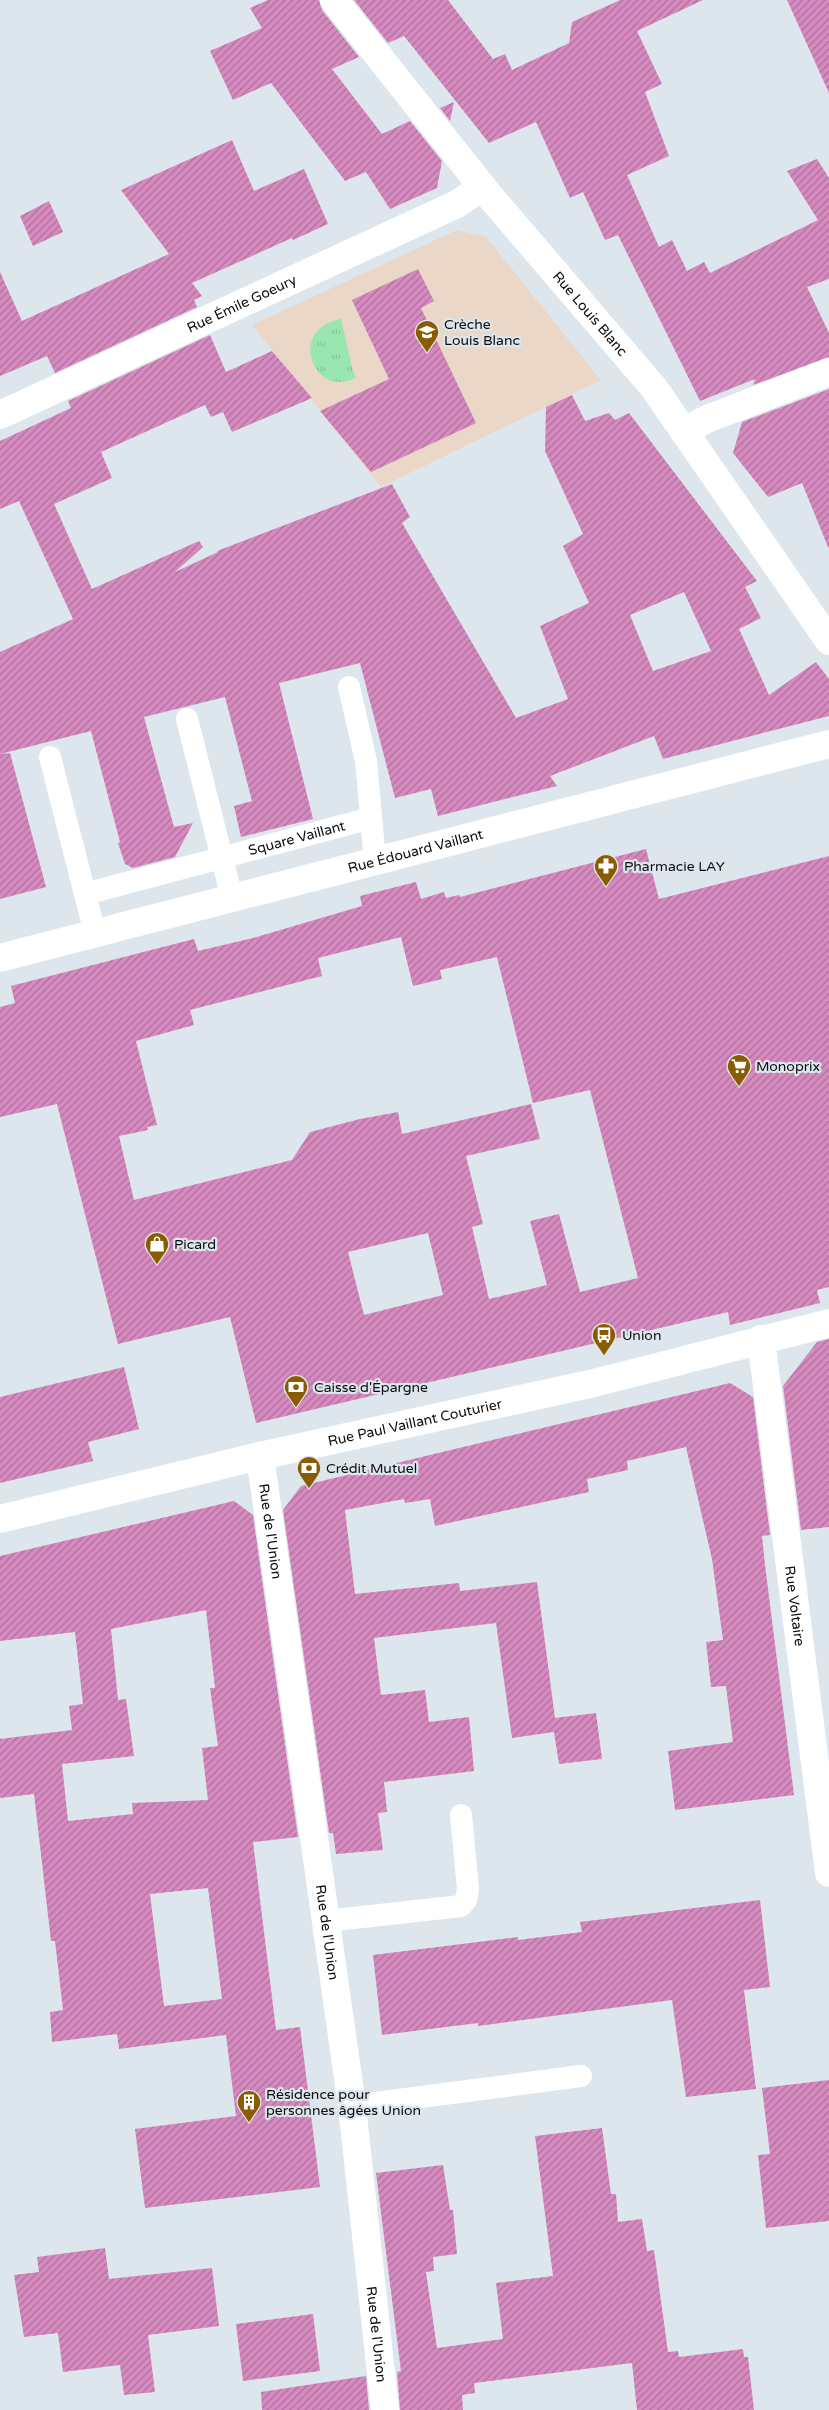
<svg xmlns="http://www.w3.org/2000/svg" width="829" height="2410" font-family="'Varela Round',sans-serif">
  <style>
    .education { fill: #ead7c7 }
    .grass { fill: url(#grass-tufts) }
    .building { fill: url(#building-hatch); fill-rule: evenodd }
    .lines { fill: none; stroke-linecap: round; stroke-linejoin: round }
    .service { stroke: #fff; stroke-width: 22 }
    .minor { stroke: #fff; stroke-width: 28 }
    .tertiary { stroke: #fff; stroke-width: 28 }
    .labels { text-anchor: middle; stroke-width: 4.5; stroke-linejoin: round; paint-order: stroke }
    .street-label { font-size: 14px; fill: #0a0c0f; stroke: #dee6ed }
    .poi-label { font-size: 14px; fill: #0a0c0f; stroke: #dee6ed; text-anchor: start }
  </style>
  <defs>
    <pattern id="grass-tufts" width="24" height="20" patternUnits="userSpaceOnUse" patternTransform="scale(1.25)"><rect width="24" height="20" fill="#99e7b0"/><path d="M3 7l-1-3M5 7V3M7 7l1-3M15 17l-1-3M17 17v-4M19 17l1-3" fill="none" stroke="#82c596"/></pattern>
    <pattern id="building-hatch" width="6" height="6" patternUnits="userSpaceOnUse" patternTransform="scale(1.25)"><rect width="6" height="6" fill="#d68abf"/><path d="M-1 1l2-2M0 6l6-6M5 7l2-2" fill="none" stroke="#ac6f9a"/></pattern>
  </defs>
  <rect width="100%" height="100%" fill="#dee6ed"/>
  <path class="education" d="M457,230L486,237L601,380L381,487L252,325Z"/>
  <path class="grass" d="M341,318L352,368L356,378C317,397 293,342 326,324C331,322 336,320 341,318Z"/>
  <path class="building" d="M268,0H319L322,10L359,57L332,69L382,134L410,121L442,161L437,188L390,209L366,172L345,181L271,83L233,100L210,51L262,28L250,8Z
    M354,0H448L493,59L505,54L512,70L569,43L572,22L620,0H703L637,31L662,84L645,92L669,156L627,175L659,247L672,240L687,271L704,262L710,273L818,220L787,171L817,159L829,178V279L807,287L829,333V357L753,385L755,379L700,401L618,235L605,240L583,192L570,198L536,122L489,143L404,36L388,43Z
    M787,0H829V93Z
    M454,102L450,121L440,108Z
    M232,140L254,191L304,169L328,224L293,240L292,238L192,283L202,296L194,300L197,307L55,373L47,356L0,376V272L22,321L169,254L121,190Z
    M49,201L63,232L33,246L20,216Z
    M418,269L434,301L421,308L476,423L371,472L320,411L389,379L352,300Z
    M210,335L226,372L272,351L312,398L232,432L223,412L211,417L205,405L101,452L112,478L54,504L92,589L199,541L203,547L175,572L218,552L217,551L392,484L410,517L402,523L516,718L568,699L540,626L589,603L563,546L583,534L545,451L546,407L572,395L585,421L609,413L615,420L629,413L757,581L745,587L761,618L739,629L769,695L816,662L829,679V716L663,759L654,736L550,776L557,786L438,816L431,789L395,798L360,663L279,683L313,819L241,837L234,806L252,801L225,697L144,717L174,827L193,823L175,857L133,868L125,864L118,843L120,842L91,731L0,754V652L73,619L19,501L0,509V441L71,408L68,401ZM684,592L711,651L653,671L630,615Z
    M829,389V547H828L802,483L768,497L733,453L742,422Z
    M10,753L46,887L0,899V754Z
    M646,849L659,899L829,856V1287L817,1290L820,1303L730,1325L728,1312L256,1423L230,1317L118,1344L57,1104L0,1117V1007L15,1003L11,986L194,939L198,951L253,938L362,906L360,896L416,882L421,899L444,892L446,898L459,895L460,897ZM401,937L413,986L442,979L440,970L497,957L533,1103L590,1090L638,1278L580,1292L559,1214L530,1221L547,1285L489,1299L472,1227L483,1224L466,1156L540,1139L531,1104L402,1134L398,1112L360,1119L310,1132L292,1160L134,1200L119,1136L148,1130L147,1127L157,1125L136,1041L194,1025L190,1010L322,976L318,958ZM428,1233L443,1295L364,1315L348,1252Z
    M829,1339V1527L801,1530L783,1386L817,1342Z
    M124,1367L139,1429L88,1442L93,1461L0,1483V1397Z
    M730,1383L753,1397L770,1535L762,1536L765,1565L794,1795L675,1810L668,1751L733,1742L726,1686L711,1687L706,1642L723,1640L712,1559L686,1447L627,1461L628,1470L587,1479L589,1492L435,1526L430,1499L405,1503L404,1499L345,1510L355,1594L459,1583L460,1591L537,1582L555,1718L596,1713L602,1759L559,1764L554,1732L512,1738L496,1623L374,1638L381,1695L425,1690L429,1722L469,1717L474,1771L384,1782L387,1812L378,1813L383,1850L336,1854L333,1833H329L283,1510L301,1486Z
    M234,1501L253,1515L298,1837L253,1842L276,2030L300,2027L320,2187L145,2208L135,2129L236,2116L226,2035L119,2049L117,2034L52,2042L50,2012L63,2010L55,1941H51L34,1794L0,1798V1739L72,1730L69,1706L83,1704L75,1632L0,1641V1556ZM206,1610L215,1688H210L218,1746L202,1748L208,1800L132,1803L133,1814L68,1821L62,1764L134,1756L126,1699L118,1700L111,1629ZM208,1888L222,1999L164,2006L150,1894Z
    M760,1900L770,1987L744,1990L756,2089L686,2097L672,2000L478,2026V2023L382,2035L373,1955L518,1937V1940L582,1932L580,1922Z
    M829,2080V2221L766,2228L758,2155L770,2154L762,2088Z
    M602,2128L611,2194H616L618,2222L642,2219L647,2251L654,2250L668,2352L678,2351L679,2357L743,2349L744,2357H748L754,2410H637L632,2363L474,2383L475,2393L462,2395L463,2410H400L397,2372L401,2371L376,2173L443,2165L450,2210H453L457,2254L433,2257L434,2271L426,2272L437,2348L503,2339L496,2283L553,2276L535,2136Z
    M105,2248L109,2279L212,2268L219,2326L148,2335L155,2392L124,2395L120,2365L63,2372L58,2333L24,2337L14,2275L39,2272L37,2257Z
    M313,2314L320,2371L243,2381L236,2324Z
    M366,2376L369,2410H262L261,2392Z"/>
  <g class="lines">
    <g class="service">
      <path d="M349,687L366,761L375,861"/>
      <path d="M187,719L232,898"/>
      <path d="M50,757L95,933"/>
      <path id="s1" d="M85,894L371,818"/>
      <path d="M326,1921L461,1906L466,1900L468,1889L461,1815"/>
      <path d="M352,2106L581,2076"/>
    </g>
    <g class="minor">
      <path id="s2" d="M334,0L488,194L654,388L829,641"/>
      <path id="s3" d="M0,415L457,204L482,187"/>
      <path d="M684,432L707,419L829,372"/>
      <path id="s4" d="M0,958L829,744"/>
      <path id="s5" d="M761,1339L829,1873"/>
      <path id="s6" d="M260,1456L352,2106L385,2410"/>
    </g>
    <path class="tertiary" id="s7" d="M0,1519L260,1456L594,1383L829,1323"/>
  </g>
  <defs>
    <g id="school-pin" transform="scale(1.25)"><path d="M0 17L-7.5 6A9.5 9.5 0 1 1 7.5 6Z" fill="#8a5b01" stroke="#dee6ed"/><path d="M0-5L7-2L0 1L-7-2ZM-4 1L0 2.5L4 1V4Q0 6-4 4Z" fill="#fff"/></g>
    <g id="pharmacy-pin" transform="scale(1.25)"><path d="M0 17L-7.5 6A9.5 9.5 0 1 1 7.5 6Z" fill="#8a5b01" stroke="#dee6ed"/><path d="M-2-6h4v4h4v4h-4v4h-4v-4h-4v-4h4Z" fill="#fff"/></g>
    <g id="supermarket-pin" transform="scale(1.25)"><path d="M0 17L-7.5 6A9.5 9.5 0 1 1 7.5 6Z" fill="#8a5b01" stroke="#dee6ed"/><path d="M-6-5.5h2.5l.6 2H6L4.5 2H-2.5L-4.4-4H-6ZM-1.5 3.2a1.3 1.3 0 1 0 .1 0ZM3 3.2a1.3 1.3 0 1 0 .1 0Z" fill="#fff"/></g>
    <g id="shop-pin" transform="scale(1.25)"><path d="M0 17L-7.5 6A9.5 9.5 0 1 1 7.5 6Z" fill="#8a5b01" stroke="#dee6ed"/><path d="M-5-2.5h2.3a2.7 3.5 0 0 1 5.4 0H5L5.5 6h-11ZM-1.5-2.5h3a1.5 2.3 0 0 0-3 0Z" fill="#fff"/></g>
    <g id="bus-pin" transform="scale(1.25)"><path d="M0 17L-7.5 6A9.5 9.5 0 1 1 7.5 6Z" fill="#8a5b01" stroke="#dee6ed"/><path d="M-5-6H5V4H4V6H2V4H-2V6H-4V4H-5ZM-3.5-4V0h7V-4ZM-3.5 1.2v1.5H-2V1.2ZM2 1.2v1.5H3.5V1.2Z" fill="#fff"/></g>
    <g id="bank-pin" transform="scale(1.25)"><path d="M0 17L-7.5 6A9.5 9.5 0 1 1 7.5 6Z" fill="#8a5b01" stroke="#dee6ed"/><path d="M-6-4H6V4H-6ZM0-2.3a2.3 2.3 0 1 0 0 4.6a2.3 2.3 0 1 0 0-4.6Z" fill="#fff"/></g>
    <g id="building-pin" transform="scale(1.25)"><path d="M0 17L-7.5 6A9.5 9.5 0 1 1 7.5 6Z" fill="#8a5b01" stroke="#dee6ed"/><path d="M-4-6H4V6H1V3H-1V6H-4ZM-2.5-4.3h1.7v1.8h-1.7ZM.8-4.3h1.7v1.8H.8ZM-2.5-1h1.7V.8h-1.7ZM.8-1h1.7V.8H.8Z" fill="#fff"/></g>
  </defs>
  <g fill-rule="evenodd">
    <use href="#school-pin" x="427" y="332"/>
    <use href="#pharmacy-pin" x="606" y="866"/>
    <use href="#supermarket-pin" x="739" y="1066"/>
    <use href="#shop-pin" x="157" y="1244"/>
    <use href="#bus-pin" x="604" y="1335"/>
    <use href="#bank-pin" x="296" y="1387"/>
    <use href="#bank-pin" x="309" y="1468"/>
    <use href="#building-pin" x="249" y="2102"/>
  </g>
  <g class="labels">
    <g class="street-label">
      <text dy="5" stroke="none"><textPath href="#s3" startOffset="266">Rue Émile Goeury</textPath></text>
      <text dy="5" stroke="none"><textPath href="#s2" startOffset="405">Rue Louis Blanc</textPath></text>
      <text dy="5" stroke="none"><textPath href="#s1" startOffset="219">Square Vaillant</textPath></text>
      <text dy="5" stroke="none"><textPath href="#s4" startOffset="429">Rue Édouard Vaillant</textPath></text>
      <text dy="5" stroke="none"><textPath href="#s7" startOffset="426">Rue Paul Vaillant Couturier</textPath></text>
      <text dy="5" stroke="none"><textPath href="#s6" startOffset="76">Rue de l'Union</textPath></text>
      <text dy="5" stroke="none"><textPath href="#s5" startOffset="269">Rue Voltaire</textPath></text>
      <text dy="5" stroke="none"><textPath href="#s6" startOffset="481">Rue de l'Union</textPath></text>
      <text dy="5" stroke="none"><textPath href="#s6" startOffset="886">Rue de l'Union</textPath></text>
    </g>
    <g class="poi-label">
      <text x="444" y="329">Crèche<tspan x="444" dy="16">Louis Blanc</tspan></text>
      <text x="624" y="871">Pharmacie LAY</text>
      <text x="756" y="1071">Monoprix</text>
      <text x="174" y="1249">Picard</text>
      <text x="622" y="1340">Union</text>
      <text x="314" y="1392">Caisse d'Épargne</text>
      <text x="326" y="1473">Crédit Mutuel</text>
      <text x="266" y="2099">Résidence pour<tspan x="266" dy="16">personnes âgées Union</tspan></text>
    </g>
  </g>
</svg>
